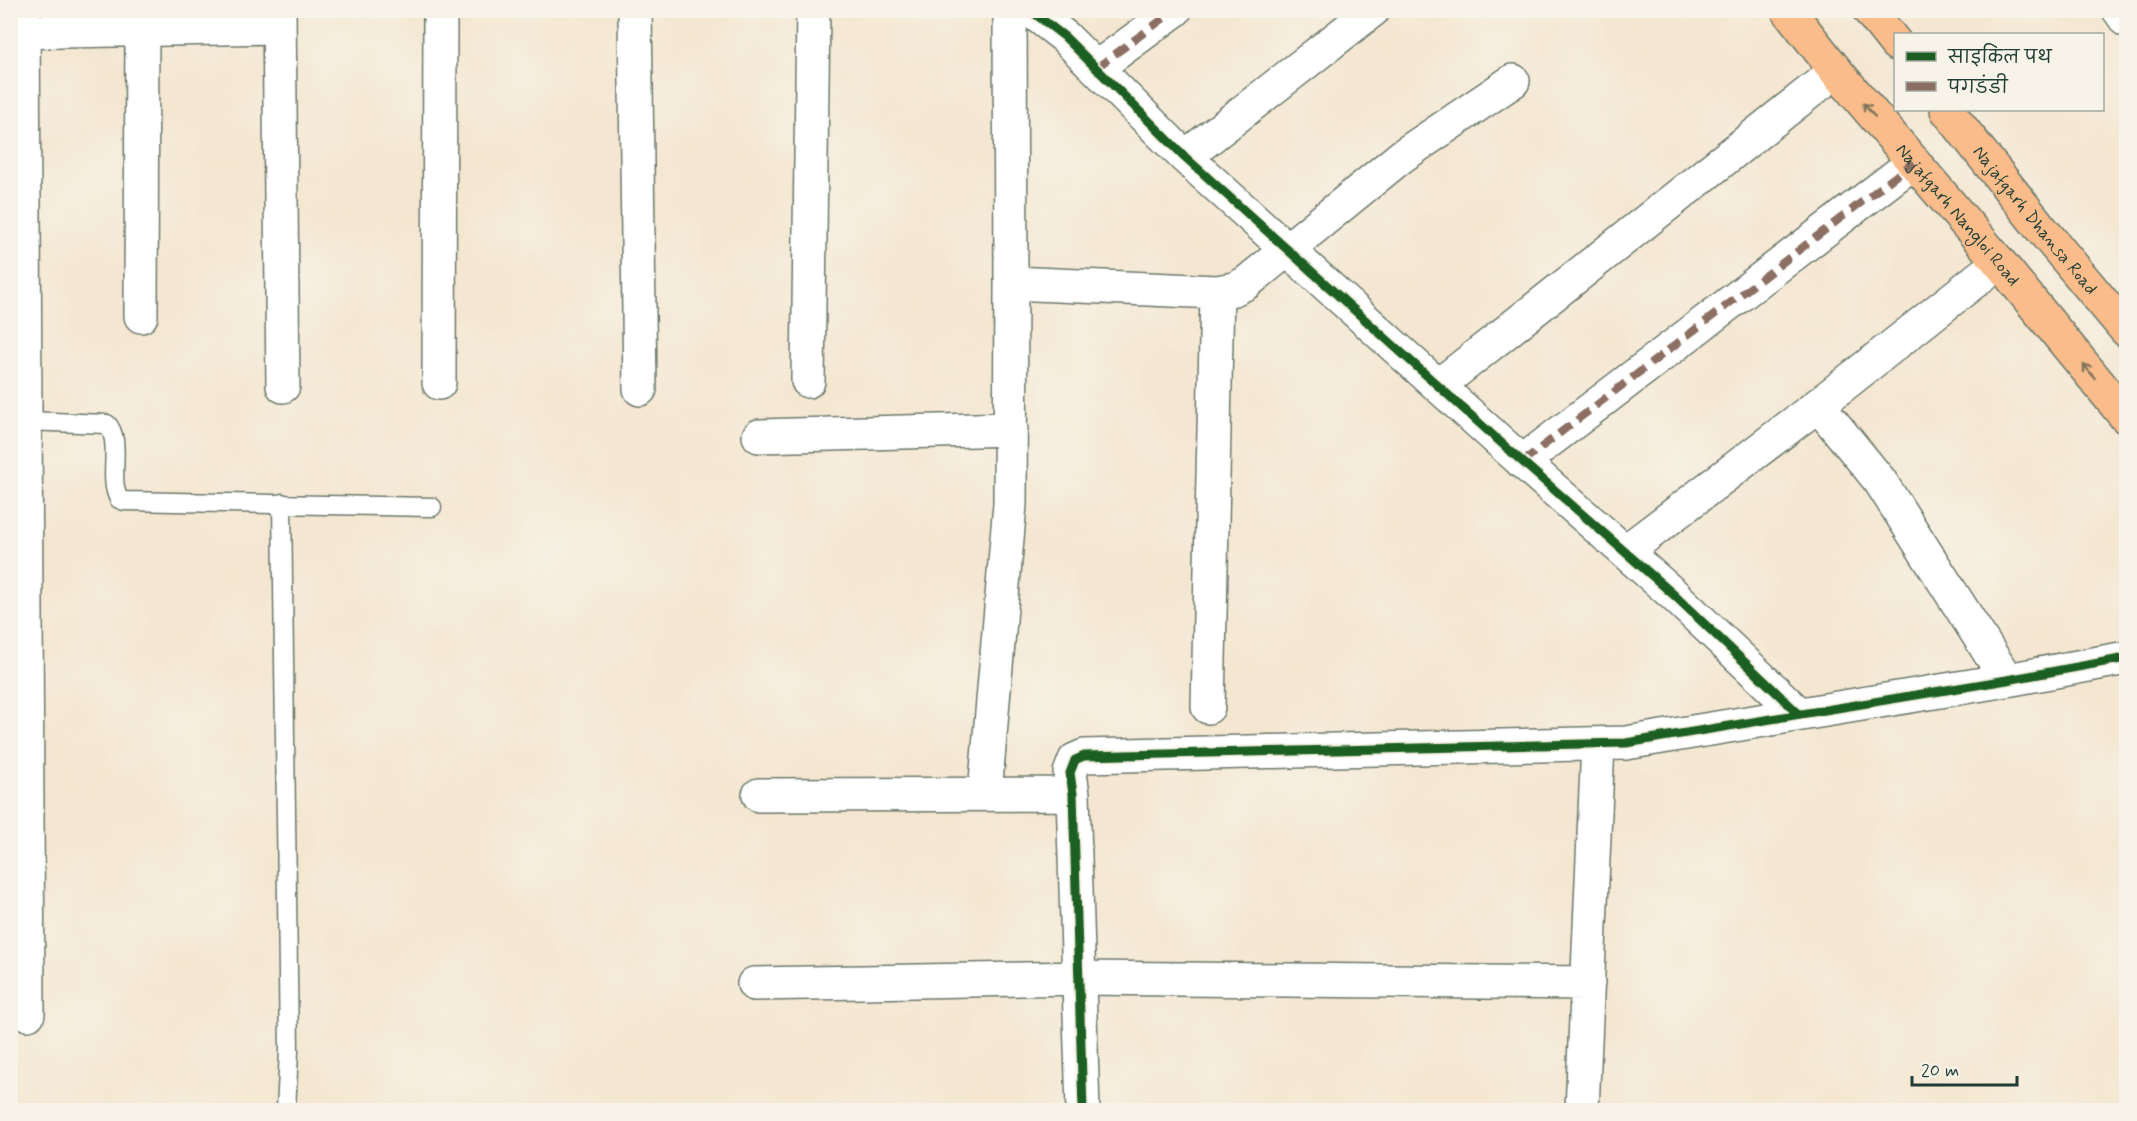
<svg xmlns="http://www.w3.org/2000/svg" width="2137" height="1121" font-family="Mynerve,'Playpen Sans Deva',sans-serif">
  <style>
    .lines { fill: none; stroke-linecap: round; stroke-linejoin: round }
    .lane-casing { stroke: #6a786b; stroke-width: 21 }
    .street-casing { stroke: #6a786b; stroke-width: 36 }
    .primary-casing { stroke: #6a786b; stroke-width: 36 }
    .lane { stroke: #fff; stroke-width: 18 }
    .street { stroke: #fff; stroke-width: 33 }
    .primary { stroke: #f9bc8a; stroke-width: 33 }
    .quiet { stroke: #8d6e63; stroke-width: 8; stroke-dasharray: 15 8; stroke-linecap: butt }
    .cycleway-casing { stroke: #f7f3e8; stroke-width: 13 }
    .cycleway { stroke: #1b5e20; stroke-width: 9 }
    .oneway { stroke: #81765b }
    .labels { text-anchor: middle; stroke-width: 4.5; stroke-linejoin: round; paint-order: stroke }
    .street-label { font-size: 18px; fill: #1f3d34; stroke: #f7f3e8 }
  </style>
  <rect width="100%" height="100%" fill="#f7f3e8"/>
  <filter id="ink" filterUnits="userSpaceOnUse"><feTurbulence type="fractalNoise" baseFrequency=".0167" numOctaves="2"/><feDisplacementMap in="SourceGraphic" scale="12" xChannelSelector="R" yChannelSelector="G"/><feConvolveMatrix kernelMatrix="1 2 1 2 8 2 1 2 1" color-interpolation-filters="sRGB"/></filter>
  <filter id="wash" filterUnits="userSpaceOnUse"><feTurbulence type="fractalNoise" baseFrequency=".008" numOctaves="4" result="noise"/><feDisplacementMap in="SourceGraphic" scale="24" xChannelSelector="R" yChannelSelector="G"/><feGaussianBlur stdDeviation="1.35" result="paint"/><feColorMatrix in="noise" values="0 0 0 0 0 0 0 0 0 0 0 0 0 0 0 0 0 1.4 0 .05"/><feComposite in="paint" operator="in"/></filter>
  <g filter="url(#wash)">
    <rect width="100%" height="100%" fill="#f4e6d0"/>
  </g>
  <g filter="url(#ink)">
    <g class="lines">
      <g class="lane-casing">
        <path id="lane" d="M25,421L107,424C123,441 107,478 119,499L124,501L432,507
          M282,503L289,1051L286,1110"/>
      </g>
      <g class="street-casing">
        <path id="street" d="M23,10L28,1014
          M279,10L283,386
          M635,10L640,389
          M1030,10L1065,37L1185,157L1508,449L1674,595L1799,714
          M2119,10L2126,20
          M10,32L278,27
          M1096,68L1175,10
          M1185,157L1373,10
          M1011,283L1217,292L1234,289L1246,283L1402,156L1513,81
          M141,316L142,10
          M808,381L813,10
          M439,383L440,10
          M1438,386L1836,71
          M1818,405L1880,481L2007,680
          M759,436L1011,429
          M1522,462L1914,162
          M1625,552L1818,405L1999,262
          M1208,707L1217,292
          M985,793L1010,504L1011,283L1010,10
          M759,795L1073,794
          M754,984L1080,978L1588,983
          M1083,1110L1073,794L1070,773L1075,760L1084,756L1626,743L2007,680L2126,658
          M1582,1110L1598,744"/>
      </g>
      <g class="primary-casing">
        <g id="primary">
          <path id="s1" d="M1788,10L1836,71L1999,262L2126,417"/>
          <path d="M1869,10L1896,44"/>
          <path id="s2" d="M1947,110L2039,226L2126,330"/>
        </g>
      </g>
      <use href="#lane" class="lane"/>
      <use href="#street" class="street"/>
      <use href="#primary" class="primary"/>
      <path class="quiet" d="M1096,68L1175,10
        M1522,462L1914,162"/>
      <g class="cycleway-casing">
        <path id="cycleway" d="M1030,10L1065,37L1185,157L1508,449L1674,595L1799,714
          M1083,1110L1073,794L1070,773L1075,760L1084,756L1626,743L2007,680L2126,658"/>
      </g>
      <use href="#cycleway" class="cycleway"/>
    </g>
    <defs><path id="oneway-shaft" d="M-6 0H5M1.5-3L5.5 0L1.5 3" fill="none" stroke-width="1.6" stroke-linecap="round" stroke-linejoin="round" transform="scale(1.5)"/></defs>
    <g class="oneway">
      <use href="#oneway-shaft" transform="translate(1869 110) rotate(-131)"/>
      <use href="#oneway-shaft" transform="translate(2089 371) rotate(-129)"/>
    </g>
  </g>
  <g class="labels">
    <g class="street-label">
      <text dy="6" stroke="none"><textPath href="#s1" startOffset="266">Najafgarh Nangloi Road</textPath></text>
      <text dy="6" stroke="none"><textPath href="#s2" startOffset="141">Najafgarh Dhansa Road</textPath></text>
    </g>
  </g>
  <rect width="2137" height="1121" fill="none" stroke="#f7f3e8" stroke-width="36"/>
  <rect x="1894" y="33" width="210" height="78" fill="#f7f3e8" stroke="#a1aaa0" stroke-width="1.5"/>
  <rect x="1906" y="52" width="30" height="9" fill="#1b5e20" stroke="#a1aaa0" stroke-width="1.5"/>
  <text x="1948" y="63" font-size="18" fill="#1f3d34">साइकिल पथ</text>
  <rect x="1906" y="82" width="30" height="9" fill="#8d6e63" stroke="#a1aaa0" stroke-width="1.5"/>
  <text x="1948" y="93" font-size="18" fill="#1f3d34">पगडंडी</text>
  <path d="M1912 1076v9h105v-9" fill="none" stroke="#1f3d34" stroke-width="3"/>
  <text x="1921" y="1076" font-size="18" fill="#1f3d34" stroke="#f7f3e8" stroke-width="4.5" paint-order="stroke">20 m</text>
</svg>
